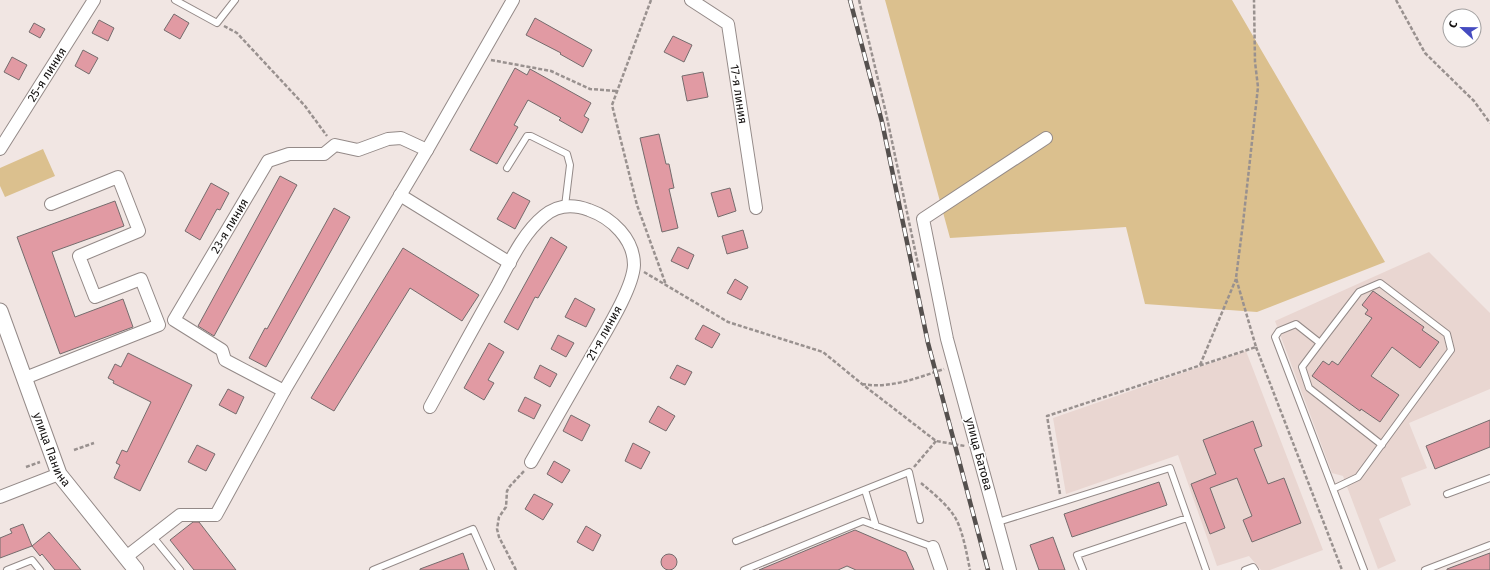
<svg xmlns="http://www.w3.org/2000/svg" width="1490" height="570" font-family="'Fira Sans',sans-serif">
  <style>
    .built { fill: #e9d6d1 }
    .green { fill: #dbc08e }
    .building { fill: #e19aa3; stroke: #756c6d }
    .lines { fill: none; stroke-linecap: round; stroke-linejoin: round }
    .service-casing { stroke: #948a88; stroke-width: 8 }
    .minor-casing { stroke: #948a88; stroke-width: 14 }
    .tertiary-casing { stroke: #948a88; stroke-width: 17 }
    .path { stroke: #99918f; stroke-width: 2.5; stroke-dasharray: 4 2; stroke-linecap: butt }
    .service { stroke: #fff; stroke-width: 6 }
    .minor { stroke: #fff; stroke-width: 12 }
    .tertiary { stroke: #fff; stroke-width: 15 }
    .rail-casing { stroke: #55504e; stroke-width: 4.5 }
    .rail { stroke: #fff; stroke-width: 3; stroke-dasharray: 9; stroke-linecap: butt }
    .labels { text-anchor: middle; stroke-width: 3.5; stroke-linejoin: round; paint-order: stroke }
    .street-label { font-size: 12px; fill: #13100f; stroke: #fff }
  </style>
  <rect width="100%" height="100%" fill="#f1e6e3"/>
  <path class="built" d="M1429,252L1490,313V389L1409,423L1427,468L1401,478L1411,505L1379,519L1396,561L1378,569L1343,476L1332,473L1275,321Z
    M1246,351L1323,550L1270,570H1261L1249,556L1217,566L1178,455L1066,494L1053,418Z"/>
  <path class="green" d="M885,0H1232L1385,262L1257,312L1145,304L1126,227L950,238Z
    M43,149L55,176L5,197L0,186V168Z"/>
  <path class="building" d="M174,14L189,23L180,39L164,30Z
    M535,18L592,50L583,67L560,54L561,53L526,35Z
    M99,20L114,28L108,41L92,33Z
    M34,23L45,29L40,38L29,32Z
    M673,36L692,45L684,62L664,52Z
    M83,50L98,58L89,74L75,66Z
    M12,57L27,65L19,80L4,72Z
    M515,68L527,75L530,69L591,103L584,116L589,119L582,133L559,120L561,118L528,100L514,125L518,127L497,164L470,150Z
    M703,72L708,97L687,101L682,76Z
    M659,134L666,164H669L674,188L669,189L678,228L662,232L640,138Z
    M280,176L297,185L214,336L198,326Z
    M211,183L229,193L220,210L217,209L200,240L185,231Z
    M730,188L736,211L718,217L711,193Z
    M513,192L530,201L515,229L497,219Z
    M115,201L124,226L52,252L75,317L123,299L133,327L60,354L17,237Z
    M334,208L350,217L266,367L249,358L265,328L267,329Z
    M743,230L748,248L727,254L722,236Z
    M551,237L567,247L538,298L535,297L518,330L504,322Z
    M678,247L694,255L688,269L671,261Z
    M403,248L479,295L462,321L410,288L334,411L311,398Z
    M735,279L748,287L741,300L727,293Z
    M1373,291L1424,327L1422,330L1439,342L1420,368L1392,347L1371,376L1399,395L1380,422L1361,409L1360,411L1312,376L1323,361L1329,365L1332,361L1338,365L1372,318L1365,314L1368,310L1362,305Z
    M575,298L595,309L586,327L565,317Z
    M703,325L720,334L712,348L695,339Z
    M558,335L574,343L566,357L551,349Z
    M489,343L504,352L488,380L494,383L484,400L464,388Z
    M128,353L192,385L140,491L114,478L120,465L116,463L122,450L127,452L151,402L113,383L114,381L108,378L115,364L121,367Z
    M540,365L557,374L550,387L534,378Z
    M677,365L692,372L685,385L670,378Z
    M228,389L244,397L236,414L219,405Z
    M525,397L541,405L534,419L518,411Z
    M658,406L675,416L666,431L649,422Z
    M571,415L590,425L582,441L563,431Z
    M1490,420V447L1435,469L1426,446Z
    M1253,421L1262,446L1254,449L1268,484L1284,478L1301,523L1252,542L1243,520L1252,516L1237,478L1210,488L1225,528L1210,534L1191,484L1216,474L1203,440Z
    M633,443L650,452L641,469L625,461Z
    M197,445L215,454L206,471L188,462Z
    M554,461L570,470L562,483L547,474Z
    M1159,482L1167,505L1072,537L1064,514Z
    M534,494L553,504L543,520L525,509Z
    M193,522H199L236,570H194L170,540Z
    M23,524L32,546L0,558V538L12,533L10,529Z
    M586,526L601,535L593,551L577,542Z
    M855,530L906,552L914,570H856L847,566L838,570H759Z
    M49,532L81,570H55L42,554L40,556L32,546Z
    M1053,537L1065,570H1039L1030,545Z
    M463,553L469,570H420V569Z
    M1490,553V570H1447V569Z
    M661 562a8 8 0 1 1 16 0a8 8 0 1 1-16 0Z"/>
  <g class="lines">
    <g class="service-casing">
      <path id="service" d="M175,0L217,23L235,0
        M507,168L527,136H531L567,154L570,165L565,206
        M1320,343L1359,292L1380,283L1447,334L1451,350L1358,477L1333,489
        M865,490L876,526
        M1447,494L1490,478
        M998,522L1170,468L1206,570
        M153,537L180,570
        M736,541L909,472L920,520
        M7,570L32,560L40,570
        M373,570L473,529L491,570
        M744,570L863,521L933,547
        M1083,570L1077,555L1187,518
        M1245,570L1253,567L1255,570
        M1364,570L1275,337L1279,331L1296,324L1320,343L1302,367L1309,388L1382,445
        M1425,570L1490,545"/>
    </g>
    <g class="minor-casing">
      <g id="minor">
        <path id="s1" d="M691,0L728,24L756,208"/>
        <path id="s2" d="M0,149L94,0"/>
        <path d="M400,195L510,263"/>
        <path d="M25,378L159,325L141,279L95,297L79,256L139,231L118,177L51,204"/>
        <path id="s3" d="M284,391L225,360L222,350L174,320L268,161L289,154H324L335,145L358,150L388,139L401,138L427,150"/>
        <path d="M430,407C452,367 474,326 497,286C510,262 523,233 544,216C557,205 573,204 589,210C612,218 634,239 634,265C633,288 606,331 594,352C573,389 552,426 531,462"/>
        <path d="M0,497L59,474"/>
        <path d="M933,547L941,570"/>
        <path d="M126,557L180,515H216L284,391L427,150L513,0"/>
        <path d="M1010,570L947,339L923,219L1046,138"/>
      </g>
    </g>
    <g class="tertiary-casing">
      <g id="tertiary">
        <path id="s4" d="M0,311L59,474L136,570"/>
      </g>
    </g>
    <path class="path" d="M651,0L612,105L637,205L666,285
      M859,0L886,113L919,269
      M1396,0L1425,53L1474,101L1490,123
      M224,26L237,33L305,106L327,136
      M491,60L551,71L590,89L617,91
      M644,272L728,322L823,352L862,384L936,441L965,446
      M1256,347L1342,570
      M1200,365L1236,279
      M862,384C890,389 917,378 944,369
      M74,450L94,443
      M26,467L40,462
      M914,467L936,441
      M921,483C933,493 948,505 956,519C963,532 967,555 970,570
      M1060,494L1047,416L1256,347L1236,278L1243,223L1258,87L1255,62L1254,0
      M516,570L499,537L497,529L499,517L506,507L507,491L510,486L525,470"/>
    <use href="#service" class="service"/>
    <use href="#minor" class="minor"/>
    <use href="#tertiary" class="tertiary"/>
    <g class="rail-casing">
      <path id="rail" d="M850,0L882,122L928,343L988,570"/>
    </g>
    <use href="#rail" class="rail"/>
  </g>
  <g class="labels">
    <g class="street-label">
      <text dy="4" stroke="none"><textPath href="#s2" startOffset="88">25-я линия</textPath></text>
      <text dy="4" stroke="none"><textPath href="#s1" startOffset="115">17-я линия</textPath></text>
      <text dy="4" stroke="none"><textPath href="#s3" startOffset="243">23-я линия</textPath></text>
      <text transform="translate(604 333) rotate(-61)" y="4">21-я линия</text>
      <text dy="4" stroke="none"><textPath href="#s4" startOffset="148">улица Панина</textPath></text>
      <text transform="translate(979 454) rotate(75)" y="4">улица Батова</text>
    </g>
  </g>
  <g transform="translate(1462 28) rotate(292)"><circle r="19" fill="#ffffff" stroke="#a19f9f"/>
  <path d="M0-3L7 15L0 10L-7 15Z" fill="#454bc0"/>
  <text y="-6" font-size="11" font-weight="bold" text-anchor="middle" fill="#13100f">С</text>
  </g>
</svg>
